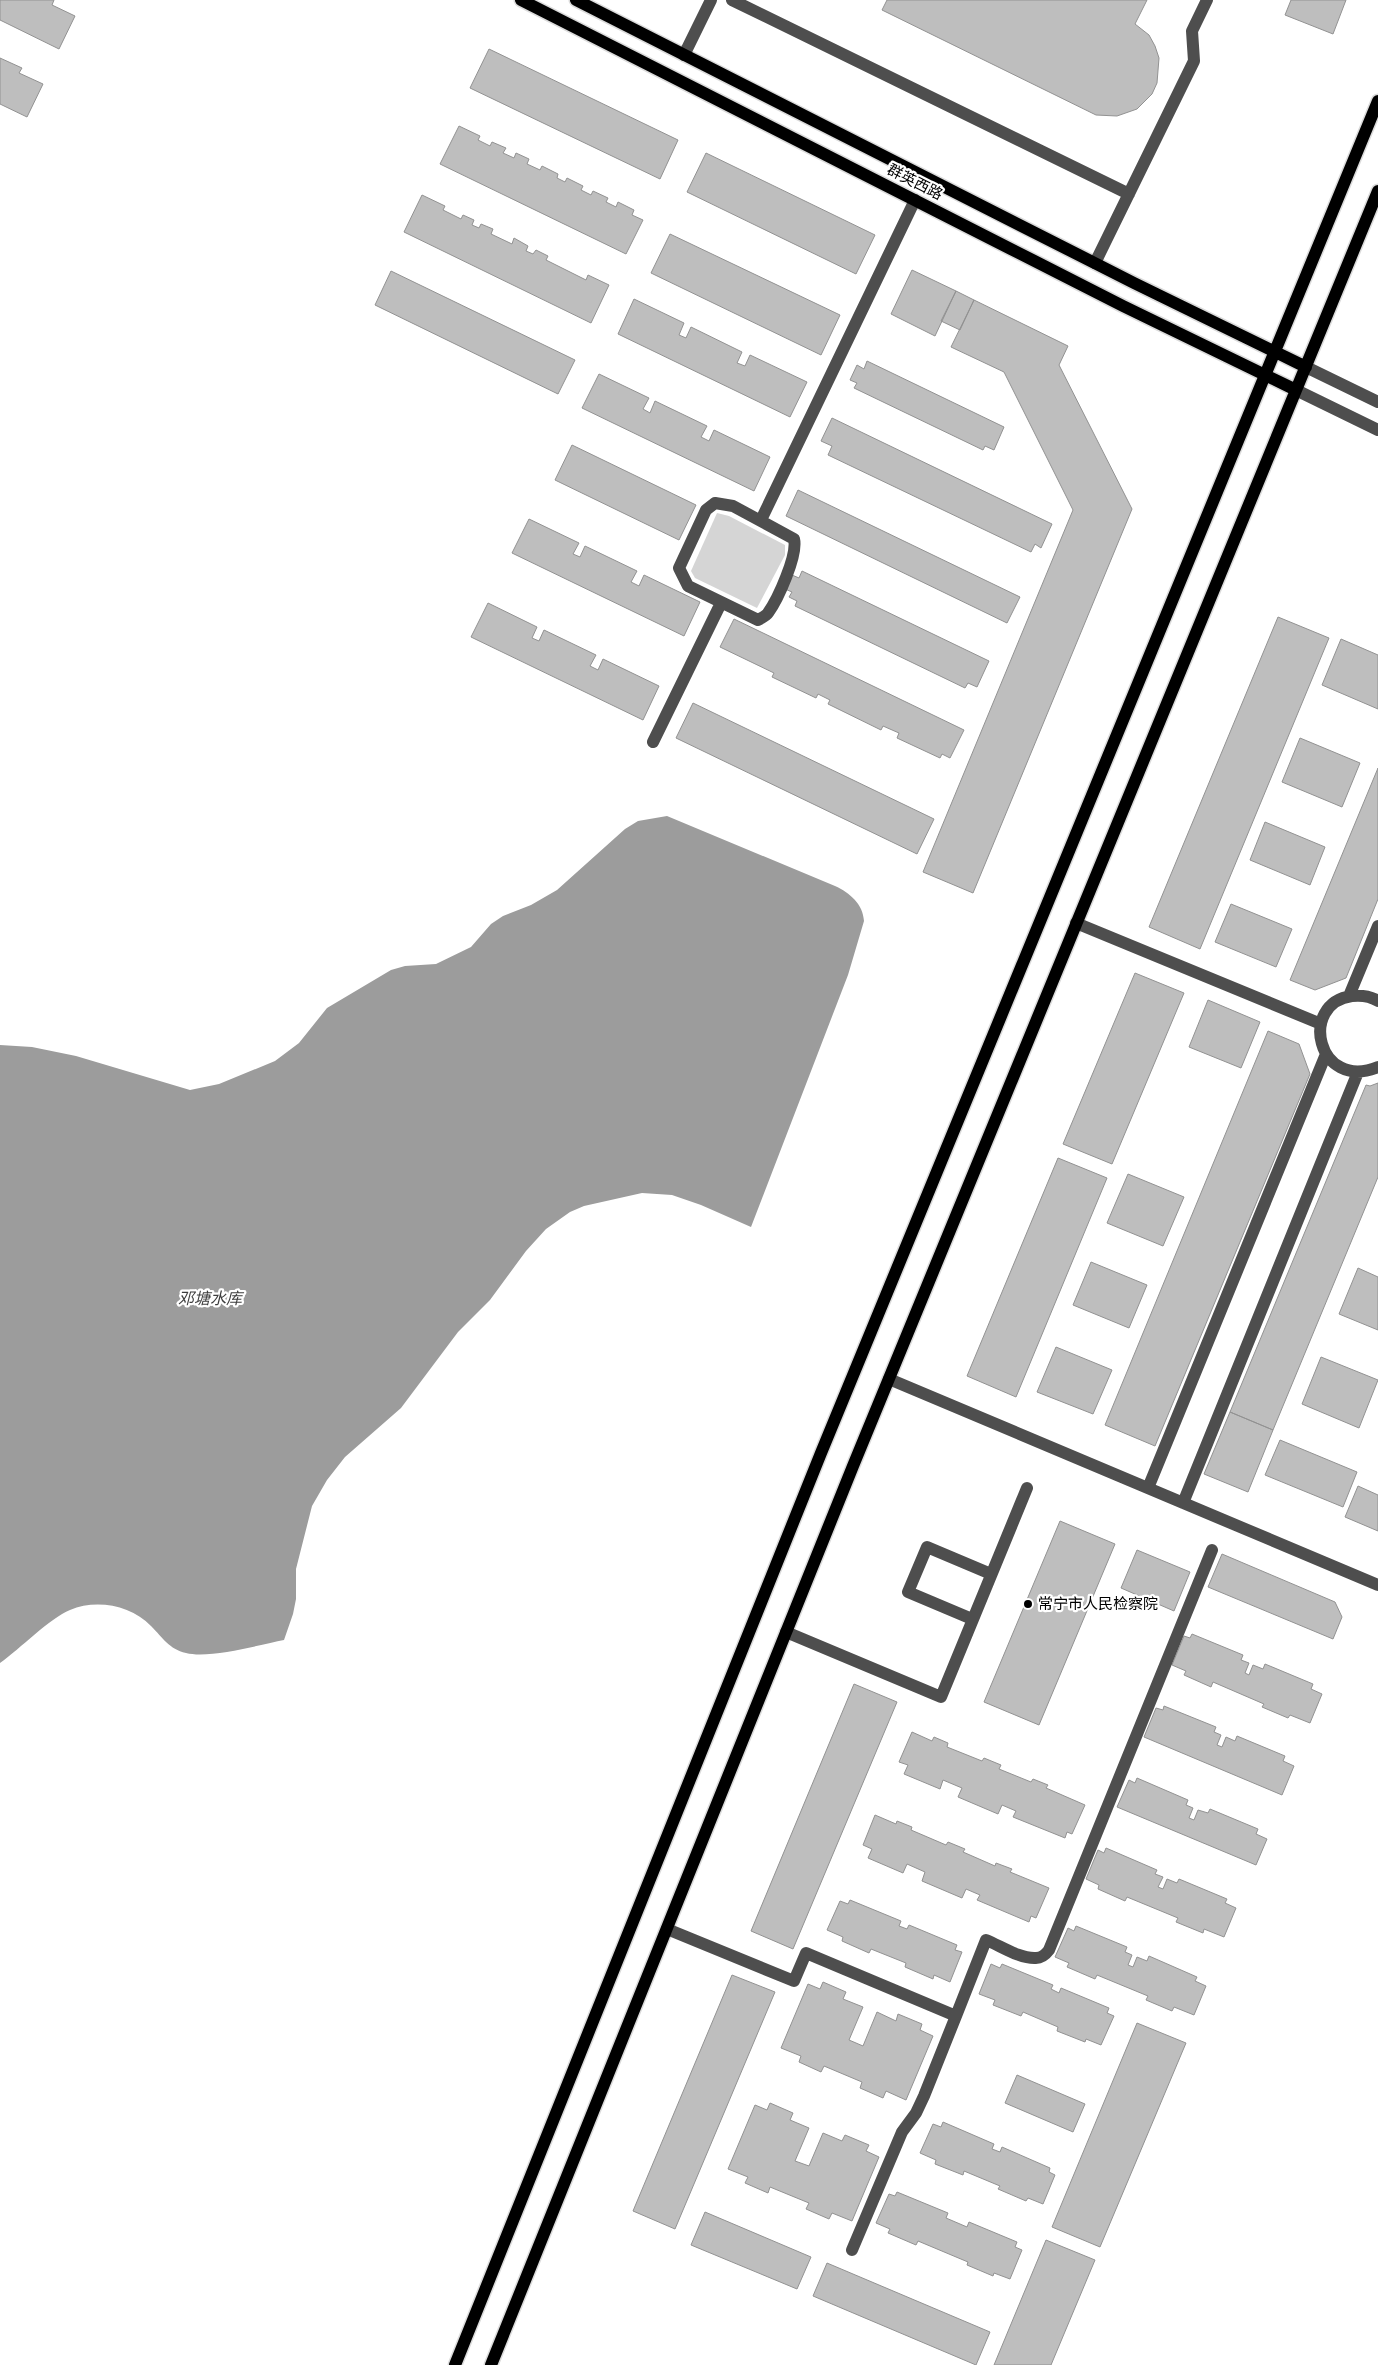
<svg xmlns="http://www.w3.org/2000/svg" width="1378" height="2365" font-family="'Fira Sans','Noto Sans SC',sans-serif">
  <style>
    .green { fill: #d5d5d5 }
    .water { fill: #9c9c9c }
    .building { fill: #bebebe; stroke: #929292 }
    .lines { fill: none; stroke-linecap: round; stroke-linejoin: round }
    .major-casing { stroke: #dbdbdb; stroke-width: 15 }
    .minor { stroke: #4e4e4e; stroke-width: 12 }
    .major { stroke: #000; stroke-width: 12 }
    .poi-dot { fill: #000; stroke: #fff; stroke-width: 2 }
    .labels { text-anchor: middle; stroke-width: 4.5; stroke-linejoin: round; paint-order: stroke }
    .street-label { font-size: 15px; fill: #000; stroke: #fff }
    .poi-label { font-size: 15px; fill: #000; stroke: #fff; text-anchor: start }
    .water-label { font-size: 16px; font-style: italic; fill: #3d3d3d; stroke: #fff }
  </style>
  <rect width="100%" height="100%" fill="#fff"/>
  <path class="green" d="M717,513L729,516L785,545V555L757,608L695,578L691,571Z"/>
  <path class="water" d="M667,816L835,886C850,893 863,904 864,921L848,975L751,1227L701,1205L672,1195L642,1193L584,1206L570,1212L546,1229L526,1251L490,1300L458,1332L401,1408L345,1457L327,1480L312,1506L296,1569V1599L293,1614L284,1640C259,1645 209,1659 186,1653C169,1649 163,1638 151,1626C131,1605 96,1599 70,1610C50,1618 20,1649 0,1663V1045L32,1047L76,1056L190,1090L219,1084L275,1061L299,1043L327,1008L391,970L405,966L436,964L471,947L491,924L503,916L531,905L557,890L625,829L638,821Z"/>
  <path class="building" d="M0,0H54L52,5L75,16L59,49L0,20Z
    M887,0H1147L1135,24L1149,35L1155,46L1159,58L1157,83L1152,94L1137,109L1117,116L1096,115L882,10Z
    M1291,0H1346L1333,34L1285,15Z
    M489,49L678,140L660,179L470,88Z
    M0,58L22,68L19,73L43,84L27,117L0,104Z
    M459,126L480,136L478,140L490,146L492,142L506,148L503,153L514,158L516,153L529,159L527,164L540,170L542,166L558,174L557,178L565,182L567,178L583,186L581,190L591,195L593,191L608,198L606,202L616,207L618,202L634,210L632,215L643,220L626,254L440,164Z
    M706,153L875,235L856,274L687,192Z
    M422,195L445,206L443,210L461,219L463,215L474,220L472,225L479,228L481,224L493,229L491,234L512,244L514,238L528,246L526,251L533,254L536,250L548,256L546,260L586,280L588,275L609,285L591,323L404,232Z
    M670,234L840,315L821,355L651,273Z
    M912,270L956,291L935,336L891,314Z
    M391,271L575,360L558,394L375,305Z
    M956,291L974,300L960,330L941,321Z
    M634,299L684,323L679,335L686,338L691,327L742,352L737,363L745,366L750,355L807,382L790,417L618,334Z
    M974,300L1068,346L1059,365L1132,509L973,893L923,872L1073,510L1004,372L951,347Z
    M867,361L1004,427L994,450L985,446L983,450L854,388L857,383L850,380L857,365L864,369Z
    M599,374L649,398L643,409L650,413L655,401L707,426L701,437L709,441L714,430L770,457L754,491L582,408Z
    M832,418L1052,524L1041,548L1035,544L1031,552L828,455L832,446L821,441Z
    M572,445L696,505L679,540L555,480Z
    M798,490L1020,597L1007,623L786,516Z
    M529,519L579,543L573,554L580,557L585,546L637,571L631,582L639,586L644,575L700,602L684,636L512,553Z
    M802,571L989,661L977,687L968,683L965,688L795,606L797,601L789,597L792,592L785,589L792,575L799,578Z
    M488,603L537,627L532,638L539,641L544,630L596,655L590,666L598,670L603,659L659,686L643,720L471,637Z
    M1278,617L1329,638L1200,949L1149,927Z
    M734,619L964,730L950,758L942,754L940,758L897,738L899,733L883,726L881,730L828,704L830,700L818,694L816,698L772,677L774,673L720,647Z
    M1341,639L1378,655V709L1322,685Z
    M693,703L934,819L917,854L676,738Z
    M1300,738L1360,763L1342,807L1282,782Z
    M1378,768V899L1346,978L1315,990L1290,980Z
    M1265,822L1325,847L1310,885L1250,860Z
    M1231,904L1292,929L1276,967L1215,942Z
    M1135,973L1184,993L1112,1164L1063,1144Z
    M1208,1000L1260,1022L1241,1068L1189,1047Z
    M1268,1031L1299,1044L1310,1074L1155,1446L1105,1425Z
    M1378,1083V1177L1273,1430L1230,1412L1366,1085L1370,1086Z
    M1058,1158L1107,1178L1016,1397L967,1376Z
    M1128,1174L1184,1197L1163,1246L1107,1223Z
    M1091,1262L1147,1285L1129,1328L1073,1305Z
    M1358,1268L1378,1277V1330L1339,1314Z
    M1056,1347L1112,1370L1093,1414L1037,1392Z
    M1321,1357L1378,1380L1359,1428L1302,1404Z
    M1230,1412L1273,1430L1248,1492L1204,1474Z
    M1280,1440L1357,1472L1343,1507L1265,1475Z
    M1358,1486L1378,1495V1531L1345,1517Z
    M1060,1521L1115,1544L1039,1725L984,1702Z
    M1137,1550L1190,1572L1174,1611L1121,1588Z
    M1222,1554L1335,1602L1342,1617L1333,1639L1208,1587Z
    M1192,1634L1243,1655L1241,1660L1249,1663L1245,1673L1249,1675L1253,1665L1263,1669L1265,1664L1313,1684L1311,1689L1322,1694L1310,1723L1290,1715L1288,1718L1262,1707L1264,1704L1213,1682L1211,1687L1184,1675L1186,1671L1172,1665L1184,1636L1190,1638Z
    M854,1684L897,1702L793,1949L751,1931Z
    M1164,1706L1216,1727L1214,1732L1221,1735L1217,1745L1222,1747L1226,1737L1235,1741L1237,1736L1285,1756L1283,1761L1294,1766L1282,1795L1144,1737L1156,1708L1163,1710Z
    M912,1732L932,1741L934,1737L948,1743L947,1747L982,1761L984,1758L1001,1765L999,1769L1031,1782L1033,1779L1048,1785L1046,1788L1085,1805L1072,1834L1067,1832L1065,1838L1013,1817L1016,1811L1002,1805L998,1814L958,1797L962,1788L943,1780L940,1789L904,1774L908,1765L899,1762Z
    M1137,1778L1188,1800L1186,1805L1193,1808L1189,1818L1194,1820L1198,1810L1208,1813L1210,1809L1258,1829L1256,1834L1267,1839L1256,1865L1117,1807L1129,1780L1135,1783Z
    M875,1815L896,1824L897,1821L912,1827L911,1830L946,1845L948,1842L965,1849L963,1852L995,1866L996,1863L1012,1869L1010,1872L1049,1888L1036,1918L1031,1916L1029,1922L977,1900L980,1895L966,1889L962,1898L922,1881L925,1872L907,1864L903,1873L868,1858L872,1849L863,1845Z
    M1106,1848L1157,1870L1155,1874L1163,1877L1158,1887L1163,1889L1167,1879L1177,1883L1179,1879L1227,1899L1225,1903L1236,1908L1224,1937L1204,1929L1203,1933L1176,1922L1178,1918L1127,1897L1125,1901L1098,1889L1099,1885L1086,1879L1098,1850L1104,1853Z
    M850,1900L901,1921L899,1926L907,1929L909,1925L957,1945L955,1950L962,1952L950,1982L934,1975L933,1979L905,1967L906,1963L871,1949L869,1953L842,1941L843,1937L827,1930L840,1901L848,1904Z
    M1076,1926L1127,1947L1125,1952L1132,1955L1128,1965L1133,1967L1137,1957L1147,1961L1149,1956L1197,1977L1195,1981L1206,1986L1194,2015L1174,2007L1172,2011L1146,2000L1148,1996L1097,1975L1095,1979L1067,1967L1069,1963L1055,1957L1068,1928L1074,1931Z
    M991,1964L1000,1968L1002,1964L1053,1985L1051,1989L1059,1993L1061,1988L1109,2008L1107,2013L1114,2016L1101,2045L1086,2039L1085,2042L1057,2031L1058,2027L1023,2012L1021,2016L993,2005L995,2000L979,1994Z
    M732,1975L775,1992L675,2229L633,2211Z
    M823,1982L846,1992L843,1999L863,2007L849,2040L863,2046L877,2012L896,2021L898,2014L922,2024L920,2030L933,2036L906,2100L886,2091L883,2098L860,2088L862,2082L824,2066L821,2072L799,2062L801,2056L781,2048L808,1984L820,1989Z
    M1137,2023L1186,2043L1100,2247L1052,2227Z
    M1017,2075L1085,2104L1073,2132L1005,2103Z
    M770,2103L793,2113L790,2120L809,2128L795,2161L809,2166L823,2133L842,2141L845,2135L869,2145L866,2151L879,2157L852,2221L832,2213L829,2219L806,2209L809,2203L770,2187L768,2193L745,2183L748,2177L728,2169L755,2105L767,2110Z
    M943,2122L994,2144L992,2149L1000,2152L1002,2147L1050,2168L1049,2172L1055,2175L1043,2204L1028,2198L1026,2201L998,2189L1000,2186L964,2171L963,2175L935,2164L936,2160L920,2153L933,2124L941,2127Z
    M897,2192L948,2213L946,2218L967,2227L969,2222L1017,2242L1015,2247L1022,2250L1010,2279L994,2273L993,2276L967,2265L968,2262L918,2241L916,2245L888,2233L890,2229L876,2223L889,2194L895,2196Z
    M705,2212L811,2257L797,2289L691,2245Z
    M1046,2240L1095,2260L1051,2365H994Z
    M827,2263L990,2332L976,2365L813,2296Z"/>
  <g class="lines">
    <g class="major-casing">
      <path id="major" d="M521,0L1123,306L1296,390
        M576,0L1134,283L1306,367
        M455,2365L821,1453L1378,101
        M491,2365L853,1466L1378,191"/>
    </g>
    <path class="minor" d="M732,0L1129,194
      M684,55L711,0
      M1095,263L1194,61L1192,31L1207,0
      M1306,367L1378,402
      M1296,390L1378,430
      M715,503L733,506L794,539C798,555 778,599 768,613C766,616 761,618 758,620L688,586L679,568L706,510Z
      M761,520L915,200
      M653,742L721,603
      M1076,923L1321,1024
      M1349,996L1378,926
      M1378,1001C1370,996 1361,995 1352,996C1298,1003 1317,1092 1378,1067
      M889,1379L1378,1585
      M1148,1488L1326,1054
      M1183,1503L1358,1072
      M972,1619L908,1592L927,1547L991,1574
      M786,1632L941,1697L1027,1488
      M667,1929L794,1981L806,1953L956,2016L986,1940C1001,1946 1020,1959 1036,1958C1042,1958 1046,1954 1049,1950L1212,1550
      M852,2250L902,2132L916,2113L924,2096L956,2016"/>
    <use href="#major" class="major"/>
  </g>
  <circle class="poi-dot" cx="1028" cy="1604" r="5"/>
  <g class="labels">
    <g class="street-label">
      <text transform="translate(915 182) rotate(27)" y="5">群英西路</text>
    </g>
    <g class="poi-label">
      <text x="1038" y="1609">常宁市人民检察院</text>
    </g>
    <g class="water-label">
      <text x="210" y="1304">邓塘水库</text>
    </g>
  </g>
</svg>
